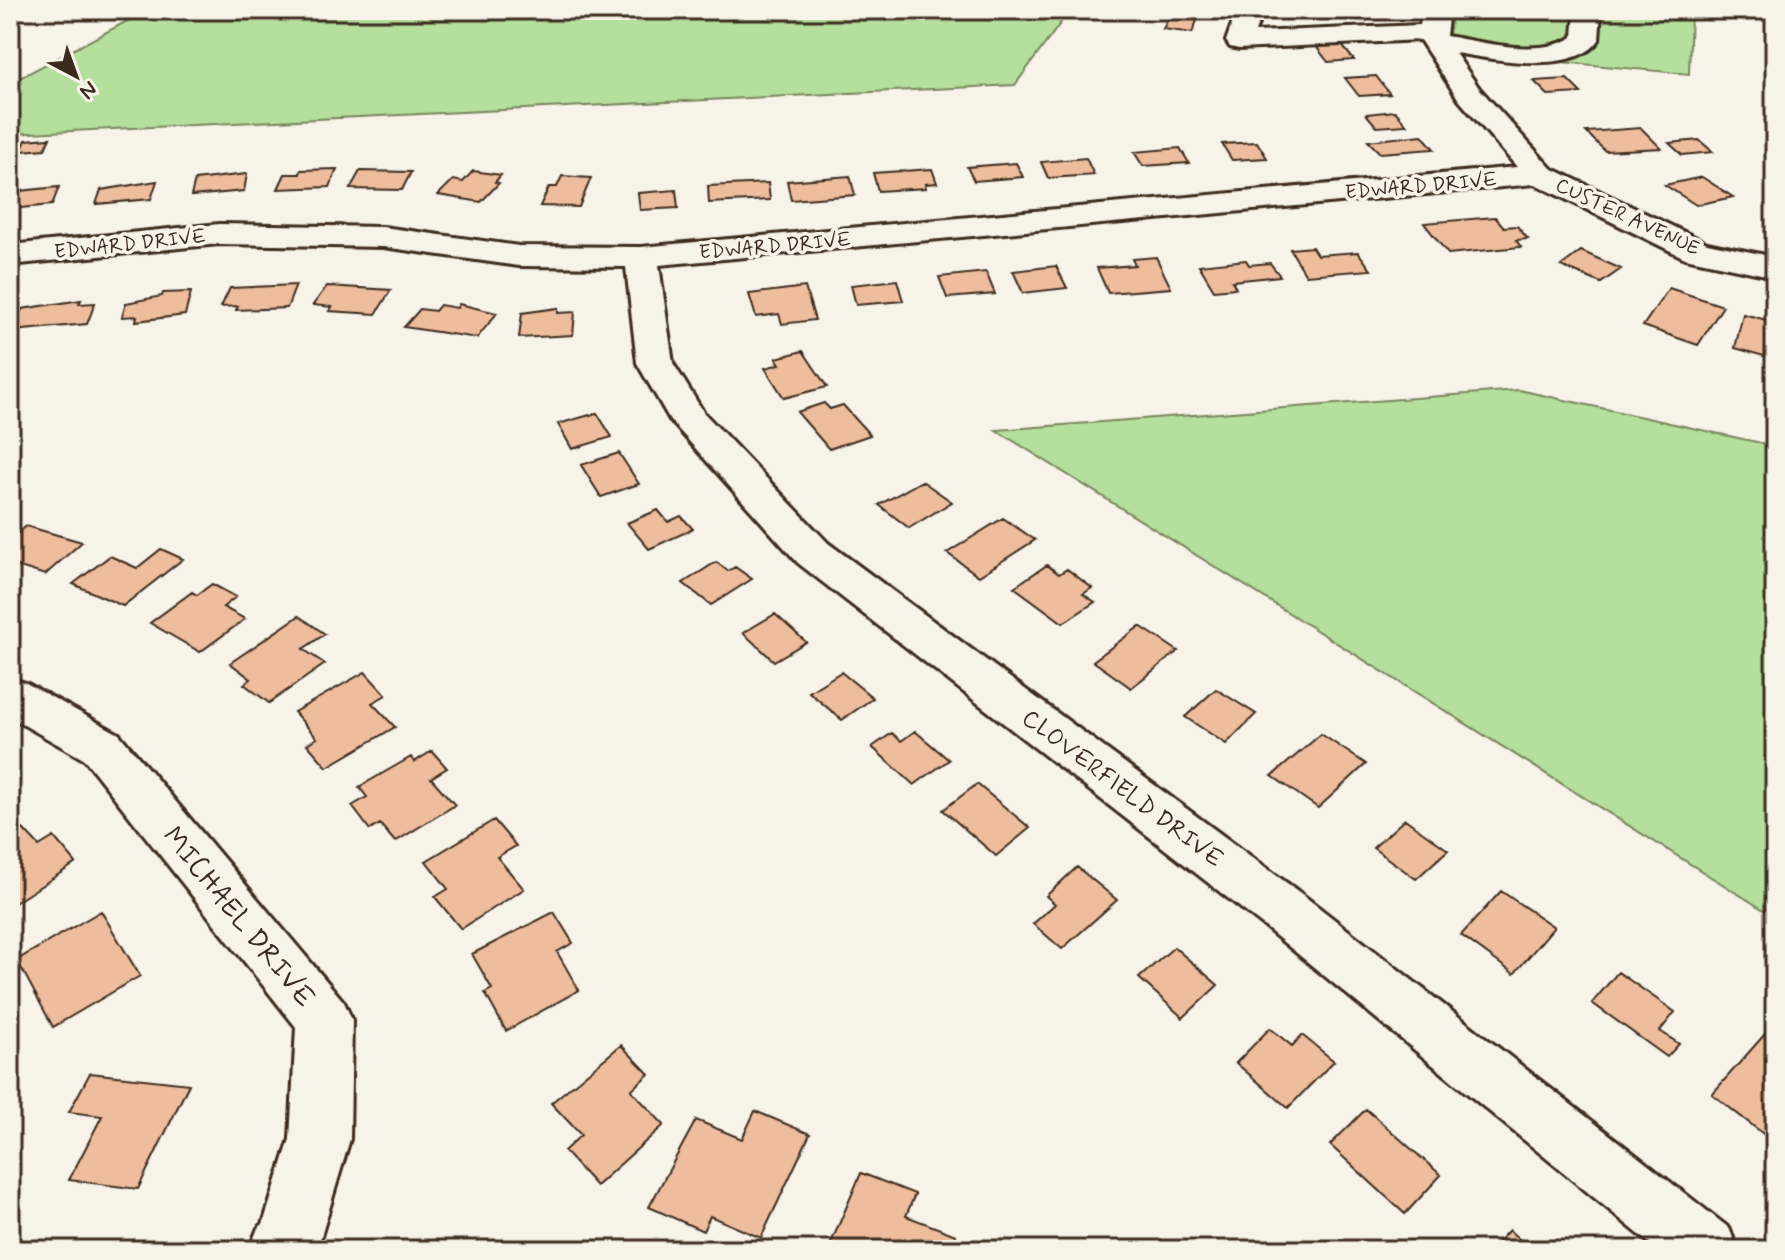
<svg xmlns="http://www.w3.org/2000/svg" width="1785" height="1260" font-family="Mynerve,sans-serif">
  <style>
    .green { fill: #b4df9c; stroke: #78845d; stroke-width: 2 }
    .building { fill: #edbd9d; stroke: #3b2a1e; stroke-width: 2 }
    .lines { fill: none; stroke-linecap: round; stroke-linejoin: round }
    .minor-casing { stroke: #3b2a1e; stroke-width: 6 }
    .minor { fill: #f7f3e8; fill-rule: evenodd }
    .labels { text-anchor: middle; stroke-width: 7; stroke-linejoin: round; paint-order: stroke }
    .far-street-label { font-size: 20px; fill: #3b2a1e; stroke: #f7f3e8 }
    .street-label { font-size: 24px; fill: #3b2a1e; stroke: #f7f3e8 }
    .near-street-label { font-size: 28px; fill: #3b2a1e; stroke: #f7f3e8 }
  </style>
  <rect width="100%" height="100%" fill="#f7f3e8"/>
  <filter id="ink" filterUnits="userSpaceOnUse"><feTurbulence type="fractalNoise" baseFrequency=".0125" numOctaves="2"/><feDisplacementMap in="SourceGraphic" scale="16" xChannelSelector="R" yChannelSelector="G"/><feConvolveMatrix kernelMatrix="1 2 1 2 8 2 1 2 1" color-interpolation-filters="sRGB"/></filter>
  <g filter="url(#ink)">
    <path class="green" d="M148,10H1070L1015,85L10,134V83Z
      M1453,10H1691L1689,74L1454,52L1449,33Z
      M1519,390L1775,446V917L996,430Z"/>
    <path class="building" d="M1337,10H1379H1368L1366,21L1335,17Z
      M1170,15L1198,18L1192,33L1163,29Z
      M1340,43L1354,60L1328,62L1315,45Z
      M1376,76L1390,94L1359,96L1345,78Z
      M1567,79L1581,93L1548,95L1534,81Z
      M1395,111L1407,125L1377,127L1366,114Z
      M1641,128L1661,148L1605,151L1586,132Z
      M1422,135L1434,149L1380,153L1368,141Z
      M50,138L45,149L21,151L26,140Z
      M1699,140L1713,152L1682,155L1669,143Z
      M1257,142L1267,158L1232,160L1222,144Z
      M1180,148L1189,163L1143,166L1134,152Z
      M1086,158L1094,175L1048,178L1041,162Z
      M1016,163L1023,177L974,181L967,167Z
      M337,169L330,187L278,189L285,174H300L301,170Z
      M932,169L937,183L925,184L926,188L878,191L873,173Z
      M360,171L411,172L402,190L350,189Z
      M473,171L501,175L495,182L499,183L481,202L438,195L453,180L463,182Z
      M247,174L244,191L191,196L195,180Z
      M562,176L591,178L579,207L540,206L549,187H557Z
      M850,176L855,195L791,200L787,181Z
      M1702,177L1733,197L1696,205L1665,185Z
      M157,181L151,199L96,204L101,190Z
      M768,183L770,200L709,203L708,186Z
      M59,187L52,205L10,209V192Z
      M676,190L678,208L640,210L638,193Z
      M1495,217L1504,227L1517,226L1528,239L1516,240L1521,247L1448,254L1424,223Z
      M1312,247L1317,255L1358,252L1371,270L1306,275L1290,249Z
      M1581,251L1621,269L1601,283L1561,266Z
      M1156,257L1171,288L1108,293L1097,268L1135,265L1132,259Z
      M1246,260L1249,265L1270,263L1280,276L1232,281L1236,288L1214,290L1199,265Z
      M1056,266L1067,288L1023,293L1013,271Z
      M986,272L995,294L947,298L939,277Z
      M897,280L903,301L856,305L851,285Z
      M296,285L287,308L236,310L238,306L221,307L230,288Z
      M327,286L391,290L376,314L329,311L332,307L313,305Z
      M805,287L815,320L782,324L779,314L756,317L749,294Z
      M1669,288L1723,306L1698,345L1643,326Z
      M191,292L185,315L136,321L137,316L122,317L126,303L162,296L163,293Z
      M81,300L79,304L95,303L87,324L12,331L22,309Z
      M459,304L497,313L477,338L404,327L420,309L435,311L440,305L457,308Z
      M558,308V313L575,312L573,335L519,338L522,313Z
      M1743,314L1775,322V359L1735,348Z
      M803,351L827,387L784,398L765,368L780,364L776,358Z
      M824,403L830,409L843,405L870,435L829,449L797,412Z
      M597,413L612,437L572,449L558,424Z
      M619,453L639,484L601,497L581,465Z
      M922,481L952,502L909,528L879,505Z
      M658,510L668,522L681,516L693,529L649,549L627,523Z
      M1003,518L1035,540L979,576L947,553Z
      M26,526L82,542L45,575L10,564V540Z
      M161,549L183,559L123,606L73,584L110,556L137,568Z
      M716,562L728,571L735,567L752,579L711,605L683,583Z
      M1047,565L1059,574L1067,569L1092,588L1083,594L1095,602L1063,623L1014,587Z
      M212,584L236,597L223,607L245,619L200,652L150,623L192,592L197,595Z
      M775,614L806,642L774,661L743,633Z
      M299,616L325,634L303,649L325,664L269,703L244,684L251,679L230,663Z
      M1140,626L1178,651L1131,688L1093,661Z
      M365,672L386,695L372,703L395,727L327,767L307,744L317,738L294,712Z
      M841,672L873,698L842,720L809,692Z
      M1216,689L1256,714L1226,744L1185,717Z
      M915,731L949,760L914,785L872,747L892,733L901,741Z
      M1321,734L1366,764L1318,808L1272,776Z
      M432,751L447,768L431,778L455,805L395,842L380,824L370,830L352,806L367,797L359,787L411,757L414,762Z
      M977,784L1030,828L996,856L943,810Z
      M1405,819L1448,850L1416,879L1373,848Z
      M494,820L516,846L497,857L524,889L461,929L435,897L448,889L426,861Z
      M23,829L39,846L54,837L76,863L10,906V837Z
      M1077,867L1117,900L1062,949L1033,924L1055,904L1046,896Z
      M1501,891L1554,927L1514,974L1461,935Z
      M101,911L140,976L53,1027L17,960Z
      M554,912L573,943L557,952L579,990L506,1031L485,993L492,989L472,954Z
      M1174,947L1218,985L1183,1018L1139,978Z
      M1618,972L1675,1012L1660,1031L1679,1044L1667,1057L1592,1003Z
      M1270,1028L1292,1046L1302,1035L1334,1061L1288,1108L1236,1063Z
      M1765,1034L1775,1042V1143L1712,1094Z
      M621,1045L649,1074L631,1090L664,1125L596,1186L564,1151L581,1135L551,1103Z
      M90,1073L189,1084L138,1189L69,1180L102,1116L69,1112Z
      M1366,1109L1441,1175L1405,1214L1330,1145Z
      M755,1111L810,1134L761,1238L710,1216L703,1231L649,1207L696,1120L742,1139Z
      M861,1173L915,1194L906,1216L956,1235L950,1250H828Z
      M1509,1230L1531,1250H1490Z"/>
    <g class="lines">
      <g class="minor-casing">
        <path id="minor" d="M1237,10H1263L1255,32L1420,25L1423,10H1449L1446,36C1484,42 1539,58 1573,37L1575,10H1601L1599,40C1574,76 1492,59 1455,53L1479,88L1551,168L1707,243L1775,257V277L1685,258L1535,184L659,265L673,363L704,413L828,543L1303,895L1729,1228L1738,1250H1658L1265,927L798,563L670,420L637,363L626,267L519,266L383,247L219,244L10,265V245L219,224L383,227L519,246L641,247L1517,167L1459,100L1420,40L1239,49L1230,47L1226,41Z
          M10,678L26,683L119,734L344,1002L352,1020L350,1139L317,1250H249L258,1228L263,1224L290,1139L296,1027L85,760L10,717Z"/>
      </g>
      <use href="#minor" class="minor"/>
    </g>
  </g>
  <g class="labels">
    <g class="far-street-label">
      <text transform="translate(1421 185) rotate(-5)" y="7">EDWARD DRIVE</text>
      <text transform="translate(1628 216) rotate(25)" y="7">CUSTER AVENUE</text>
      <text transform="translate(130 243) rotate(-6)" y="7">EDWARD DRIVE</text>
      <text transform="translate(775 245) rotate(-5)" y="7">EDWARD DRIVE</text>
    </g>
    <g class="street-label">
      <text transform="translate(1123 788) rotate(37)" y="8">CLOVERFIELD DRIVE</text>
    </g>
    <g class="near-street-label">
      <text transform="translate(240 916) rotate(51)" y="10">MICHAEL DRIVE</text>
    </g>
  </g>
  <rect width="1785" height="1260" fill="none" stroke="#f7f3e8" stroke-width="40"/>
  <rect x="20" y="20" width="1745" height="1220" fill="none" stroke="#3b2a1e" stroke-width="3" filter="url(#ink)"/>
  <g transform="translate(76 76) rotate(139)" stroke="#f7f3e8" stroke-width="6" paint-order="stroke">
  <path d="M0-6L14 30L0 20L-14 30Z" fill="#3b2a1e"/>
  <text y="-12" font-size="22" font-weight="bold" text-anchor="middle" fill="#3b2a1e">N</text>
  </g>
</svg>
